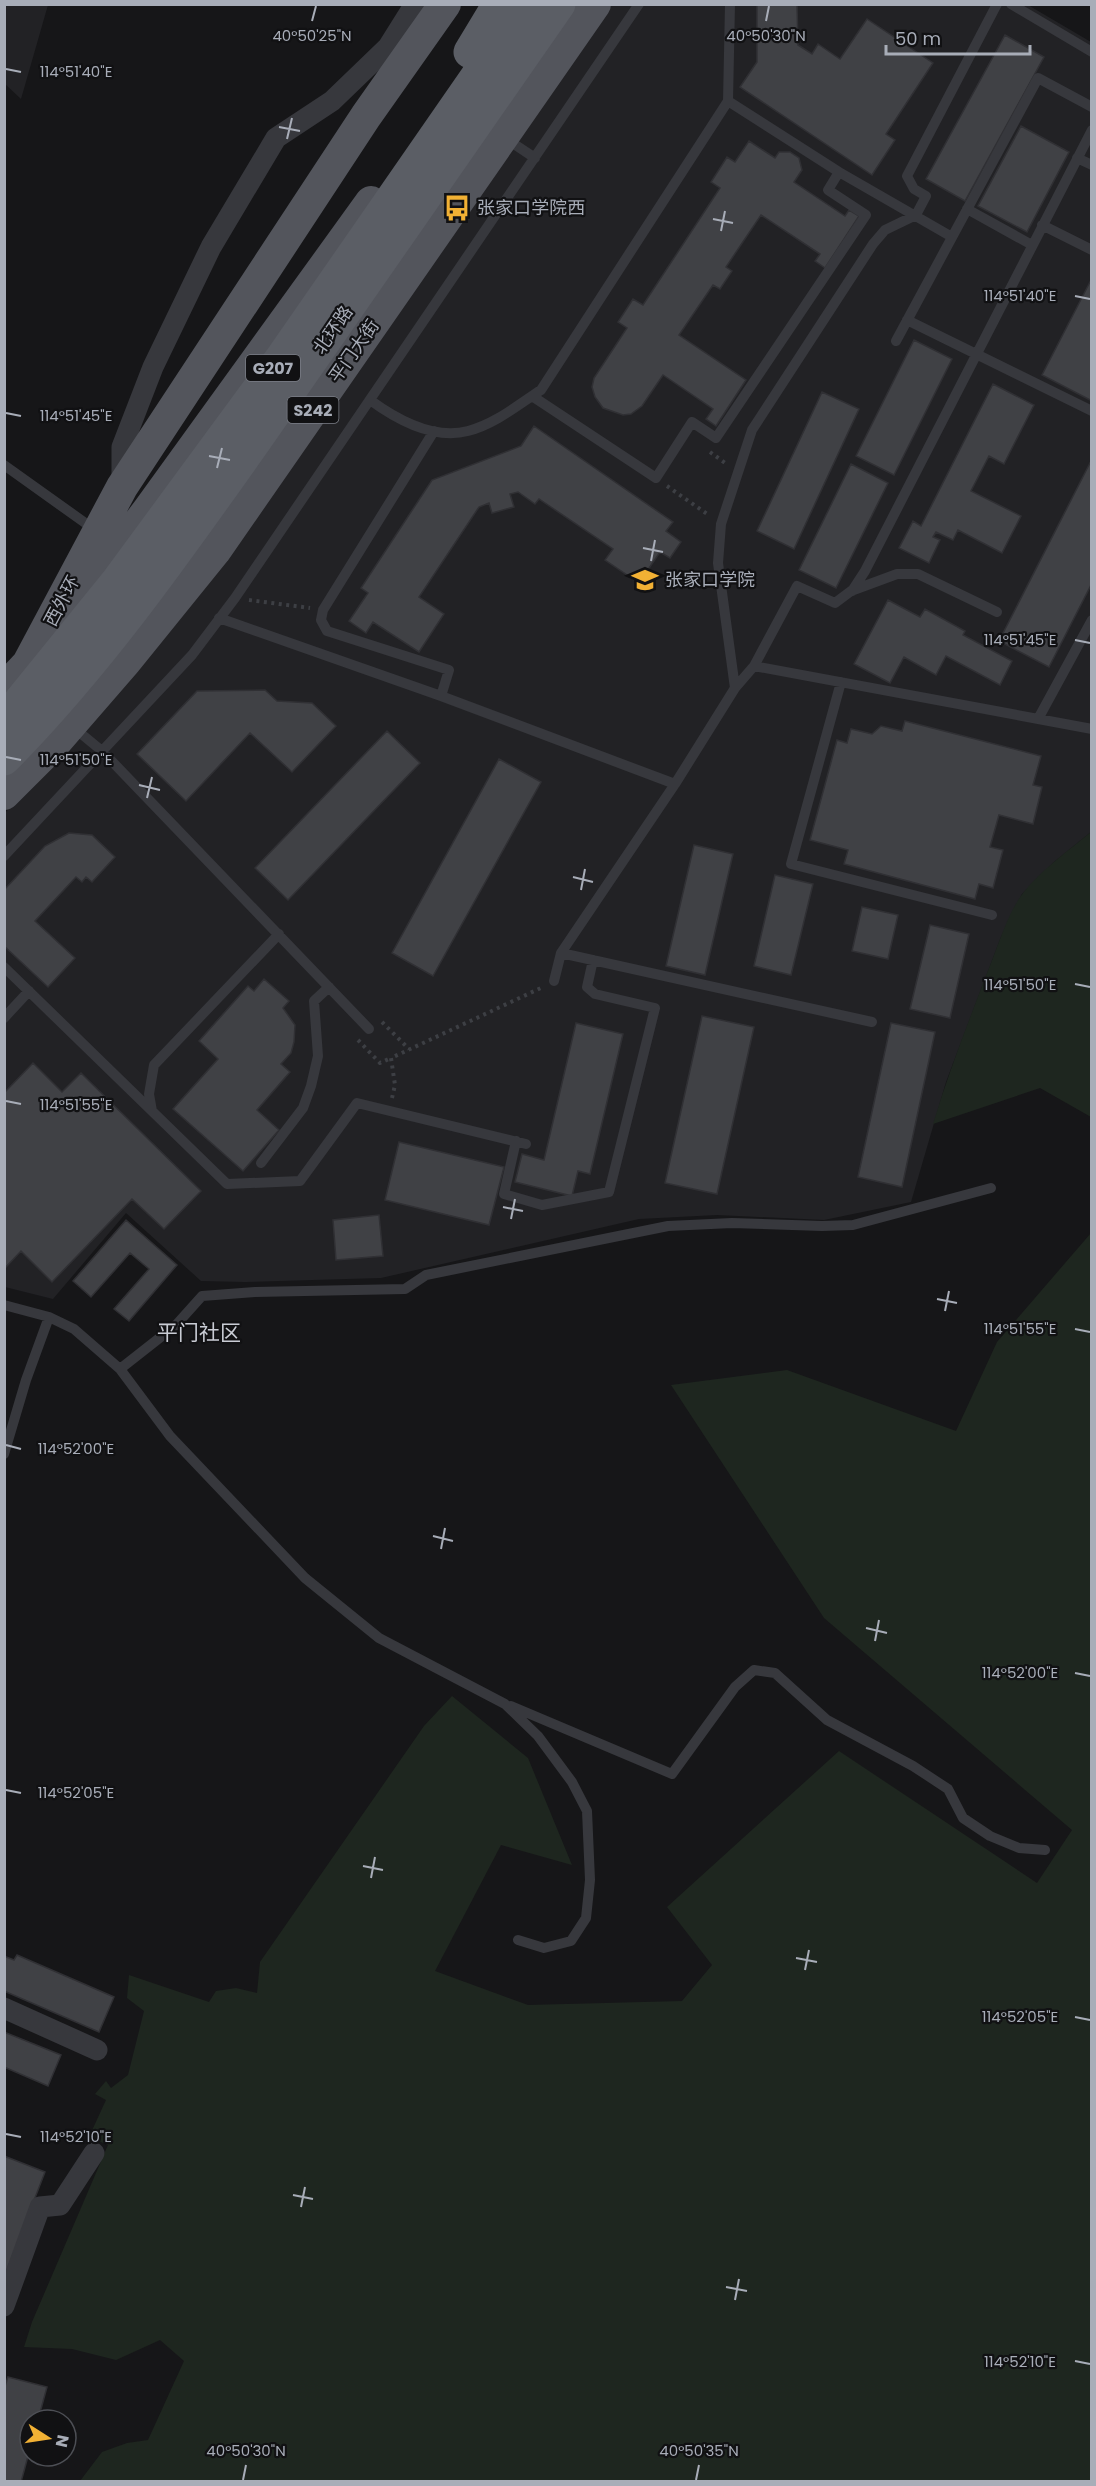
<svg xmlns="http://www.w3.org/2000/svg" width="1096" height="2486" font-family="Poppins,'Noto Sans SC',sans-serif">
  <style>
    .built { fill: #222225 }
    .green { fill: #1e261f }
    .building { fill: #404145; stroke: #303034; stroke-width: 1.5 }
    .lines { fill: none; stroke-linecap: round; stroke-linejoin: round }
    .path { stroke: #3d3f44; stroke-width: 4; stroke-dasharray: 3 4.5; stroke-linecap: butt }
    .service { stroke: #37383d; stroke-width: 10 }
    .minor { stroke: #37383d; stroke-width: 21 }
    .primary { stroke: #53555c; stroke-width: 32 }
    .trunk-bridge { stroke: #5b5e65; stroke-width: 33 }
    .ticks { fill: none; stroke: #a8adb8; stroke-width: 2 }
    .labels { text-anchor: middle; stroke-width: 4.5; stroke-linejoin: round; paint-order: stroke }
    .shield { fill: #111113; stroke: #7b7e86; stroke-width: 1.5 }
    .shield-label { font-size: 16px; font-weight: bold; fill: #a8adb8 }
    .poi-label { font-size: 18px; fill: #a8adb8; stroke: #111113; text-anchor: start }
    .street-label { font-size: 18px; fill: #a8adb8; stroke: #111113 }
    .quarter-label { font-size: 21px; fill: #c9ccd4; stroke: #111113 }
    .ticks-label { font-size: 15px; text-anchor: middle; fill: #a8adb8; stroke: #111113; stroke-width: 4.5; stroke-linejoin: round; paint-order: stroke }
  </style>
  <rect width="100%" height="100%" fill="#161618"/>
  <path class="built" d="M5,4L48,5L21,99L5,84Z
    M605,5H1028L1091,42V832L1054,862L1022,894L1001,937L946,1082L911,1202L824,1220L717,1215L639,1219L381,1278L245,1282L201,1281L126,1213L53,1299L5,1287L4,814L118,689Z"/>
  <path class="green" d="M1091,832V1117L1040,1088L933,1124C949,1071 969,1020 989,968C998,946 1008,912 1023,893C1042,869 1068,851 1091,832Z
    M1091,1233V2481H80L102,2452L127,2443L148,2440L184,2361L160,2340L116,2360L72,2349L24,2347L32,2322L108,2145L89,2137L106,2100L95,2094L106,2081L111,2088L128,2075L144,2011L127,1998L129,1975L209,2002L216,1991L236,1988L257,1993L260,1962L424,1726L452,1696L528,1758L572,1865L501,1845L435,1971L528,2005L682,2001L712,1965L667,1907L839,1751L1037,1883L1072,1830L824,1618L671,1385L787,1370L956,1431L997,1342Z"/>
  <path class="building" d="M757,4H797L798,45L812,54L818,44L840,59L867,19L933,63L886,134L895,140L872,175L740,87L757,62Z
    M1005,35L1044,57L965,201L926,179Z
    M1021,126L1069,152L1027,232L978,206Z
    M749,141L775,158L779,152H790L799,158L802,170L794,182L845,216L849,210L859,216L825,268L815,261L820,254L761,215L726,267L732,271L720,289L713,285L679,335L746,380L716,426L706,419L713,409L663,375L642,406L631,414L623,415L603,408L595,397L592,387L594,378L627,328L618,322L633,299L643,305L720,188L711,182L727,157L735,162Z
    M1092,278V401L1042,375Z
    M914,340L952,359L894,475L856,456Z
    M993,384L1034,405L1004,464L989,456L971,491L1021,516L1002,553L958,530L953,540L936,532L933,537L940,540L929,563L899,548L913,521L921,526Z
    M822,392L859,409L794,549L757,531Z
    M534,426L673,522L666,531L681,542L670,558L660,552L639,583L605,560L613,549L539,499L535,504L518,492L510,494L514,507L492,513L489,503L479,507L419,597L444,614L419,652L373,622L366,633L349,621L368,593L361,588L432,480L521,446Z
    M1092,459V583L1049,667L999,641Z
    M851,464L888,483L836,588L799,570Z
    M888,600L920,617L925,609L965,631L963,635L1012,661L1000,685L946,656L936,675L904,657L890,683L854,664Z
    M265,690L277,701L312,703L336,726L292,772L250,733L186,801L137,754L197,691Z
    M905,721L1041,756L1033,785L1042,787L1033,824L999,815L990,847L1003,850L993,888L979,884L975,899L844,864L848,850L810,840L837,740L847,743L851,729L872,734L881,726L902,731Z
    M387,731L420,763L288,900L255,868Z
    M499,759L541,782L433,976L392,953Z
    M69,833L92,835L115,857L92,882L86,877L82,882L76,877L35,921L75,958L48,987L4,946V890L45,846Z
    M694,845L733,854L705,975L666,966Z
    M775,875L813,884L791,975L754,966Z
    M862,907L898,915L888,959L852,951Z
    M930,925L969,934L950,1018L910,1009Z
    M264,979L289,1001L283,1008L295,1025L294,1042L291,1053L281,1064L290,1072L257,1110L279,1130L243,1171L173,1109L218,1059L199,1041L248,986L254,991Z
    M702,1016L754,1027L717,1194L665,1183Z
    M576,1023L623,1034L590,1174L578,1171L572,1196L515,1182L522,1154L544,1160Z
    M891,1023L935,1032L902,1187L858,1177Z
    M33,1063L62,1092L81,1073L201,1191L164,1229L132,1199L52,1282L21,1251L4,1269V1093Z
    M399,1142L504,1167L489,1225L385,1200Z
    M379,1215L383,1256L336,1260L333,1220Z
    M126,1220L177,1265L129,1321L114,1309L149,1269L130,1253L91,1297L73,1281Z
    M17,1955L114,1997L99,2032L4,1991V1956L14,1960Z
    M4,2032L61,2055L48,2086L4,2067Z
    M4,2156L45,2172L4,2278Z
    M8,2377L47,2387L38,2420H30V2449L21,2482H4V2389Z"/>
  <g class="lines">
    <path class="path" d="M710,452L728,465
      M667,486L710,516
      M249,600L310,608
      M382,1022L409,1049
      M358,1040L380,1063L391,1058
      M392,1098L395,1085L391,1058L543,987"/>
    <path class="service" d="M1011,4L1092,52
      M728,101L839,172L952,237
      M505,138L535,158
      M1077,158L1092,165
      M967,209L1032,245
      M1042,225L1092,250
      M907,320L1092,411
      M896,341L1038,78L1092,107
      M532,396L656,478L692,422L716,438L866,215L828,190L839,172
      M370,400C396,419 434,440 468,431C495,424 518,405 541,390L728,101L730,4
      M434,431L323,610L321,620L327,631L449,670L441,696
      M4,465L95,530
      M852,591L865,571L1092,130
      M219,618L441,696L675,784
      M754,666L1092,729
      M841,682L791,864L992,915
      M735,688L718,563L721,524L752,430L873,244L885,230L916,215L926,196L914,189L907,176L997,4
      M1038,719L1092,620
      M73,727L102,751L369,1029
      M4,856L192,655L235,598L639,4
      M561,953L872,1022
      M4,967L227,1184L300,1181L357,1103L526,1144
      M554,981L561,953L675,784L735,688L754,666L797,586L835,603L851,591L897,574H918L997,612
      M4,1018L29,991
      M152,1111L149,1094L154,1065L279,934
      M516,1141L504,1194L542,1205L609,1192L655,1008L595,994L587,987L593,960
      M261,1163L303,1108L311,1086L318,1056L314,1001L329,987
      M4,1305L49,1317L74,1329L120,1369L176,1325L202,1296L255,1292L405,1289L426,1275L668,1226L732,1223L822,1226L853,1225L991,1188
      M120,1369L170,1436L305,1578L379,1638L505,1704L538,1736L572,1782L587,1811L590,1880L586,1918L571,1941L544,1948L518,1940
      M4,1454L26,1380L49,1317
      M511,1706L672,1774L735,1687L754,1670L775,1673L827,1720L913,1766L948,1789L963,1818L990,1836L1019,1848L1045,1850"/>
    <path class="minor" d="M122,487V447L153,367L211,247L276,138L332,101L388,47L415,4
      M4,2008L97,2050
      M4,2306L40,2207L60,2205L94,2153"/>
    <path class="primary" d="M75,608L149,509L371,202
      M4,689L38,653
      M58,697L25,669L122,487L366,116L445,4
      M4,794L54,744L126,661L215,551L595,4"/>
    <path class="trunk-bridge" d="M470,52L499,4
      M4,721L116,583L283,356L527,4
      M4,759C99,663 177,551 255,441C357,296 457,149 559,4"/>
  </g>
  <path class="ticks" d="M312,21L316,6M766,21L769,6M6,69L21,72M279,127L300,131M287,139L292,118M713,219L733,223M721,231L725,211M1075,296L1090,299M6,413L21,416M209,456L230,460M217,468L222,448M643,548L663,552M651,561L655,540M1075,640L1090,643M6,757L21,760M139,785L160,790M147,798L152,777M573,877L593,882M581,890L585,869M1075,984L1090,987M6,1101L21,1104M503,1207L523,1211M511,1219L515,1199M937,1299L957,1303M945,1311L949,1291M1075,1329L1090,1332M6,1445L21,1449M433,1536L453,1541M441,1549L445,1528M866,1628L887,1633M875,1641L879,1620M1075,1673L1090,1676M6,1790L21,1793M363,1866L383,1870M371,1878L375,1857M796,1958L817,1962M805,1970L809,1950M1075,2017L1090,2020M6,2134L21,2137M293,2195L313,2199M301,2207L305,2187M726,2287L747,2291M735,2300L739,2279M1075,2361L1090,2364M243,2480L246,2465M696,2480L699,2465"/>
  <defs>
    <g id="bus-bare" transform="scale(2.07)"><path d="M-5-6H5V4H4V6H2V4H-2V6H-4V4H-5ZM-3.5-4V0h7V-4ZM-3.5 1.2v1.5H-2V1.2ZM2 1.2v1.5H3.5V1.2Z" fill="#f2b134" stroke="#111113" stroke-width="2.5" paint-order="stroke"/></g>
    <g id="university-bare" transform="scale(2.07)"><path d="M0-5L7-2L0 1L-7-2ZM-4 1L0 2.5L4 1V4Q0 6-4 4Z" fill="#f2b134" stroke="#111113" stroke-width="2.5" paint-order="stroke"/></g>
  </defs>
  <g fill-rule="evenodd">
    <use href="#bus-bare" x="457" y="208"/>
    <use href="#university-bare" x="645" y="580"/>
  </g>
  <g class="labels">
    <g class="shield">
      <rect x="246" y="355" width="54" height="26" rx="4.5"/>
      <rect x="287.5" y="397" width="51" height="26" rx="4.5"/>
    </g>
    <g class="shield-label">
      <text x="273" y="374">G207</text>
      <text x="313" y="416">S242</text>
    </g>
    <g class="poi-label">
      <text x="477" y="214">张家口学院西</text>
      <text x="665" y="586">张家口学院</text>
    </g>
    <g class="street-label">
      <text transform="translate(333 330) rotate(-55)" y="6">北环路</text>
      <text transform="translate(354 351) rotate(-55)" y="6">平门大街</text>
      <text transform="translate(62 601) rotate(-62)" y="6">西外环</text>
    </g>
    <g class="quarter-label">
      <text x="199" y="1340">平门社区</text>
    </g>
  </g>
  <g class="ticks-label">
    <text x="312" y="41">40°50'25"N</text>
    <text x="766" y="41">40°50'30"N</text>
    <text x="76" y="77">114°51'40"E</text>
    <text x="1020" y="301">114°51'40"E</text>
    <text x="76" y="421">114°51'45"E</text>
    <text x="1020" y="645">114°51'45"E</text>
    <text x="76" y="765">114°51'50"E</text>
    <text x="1020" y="990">114°51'50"E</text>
    <text x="76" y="1110">114°51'55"E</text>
    <text x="1020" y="1334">114°51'55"E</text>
    <text x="76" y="1454">114°52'00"E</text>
    <text x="1020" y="1678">114°52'00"E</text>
    <text x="76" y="1798">114°52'05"E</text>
    <text x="1020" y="2022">114°52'05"E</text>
    <text x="76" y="2142">114°52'10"E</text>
    <text x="1020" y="2367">114°52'10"E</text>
    <text x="246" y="2456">40°50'30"N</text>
    <text x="699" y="2456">40°50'35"N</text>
  </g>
  <rect width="1096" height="2486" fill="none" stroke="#a8adb8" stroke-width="12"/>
  <g transform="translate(48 2438) rotate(102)"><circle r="28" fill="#111113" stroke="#4d4f55" stroke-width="1.5"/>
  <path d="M0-4.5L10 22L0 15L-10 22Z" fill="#f2b134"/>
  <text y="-9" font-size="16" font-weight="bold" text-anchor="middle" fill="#a8adb8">N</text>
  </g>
  <path d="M886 45v9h144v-9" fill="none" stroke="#a8adb8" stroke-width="3"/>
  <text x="895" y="45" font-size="18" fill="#a8adb8" stroke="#111113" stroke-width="4.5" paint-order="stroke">50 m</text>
</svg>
